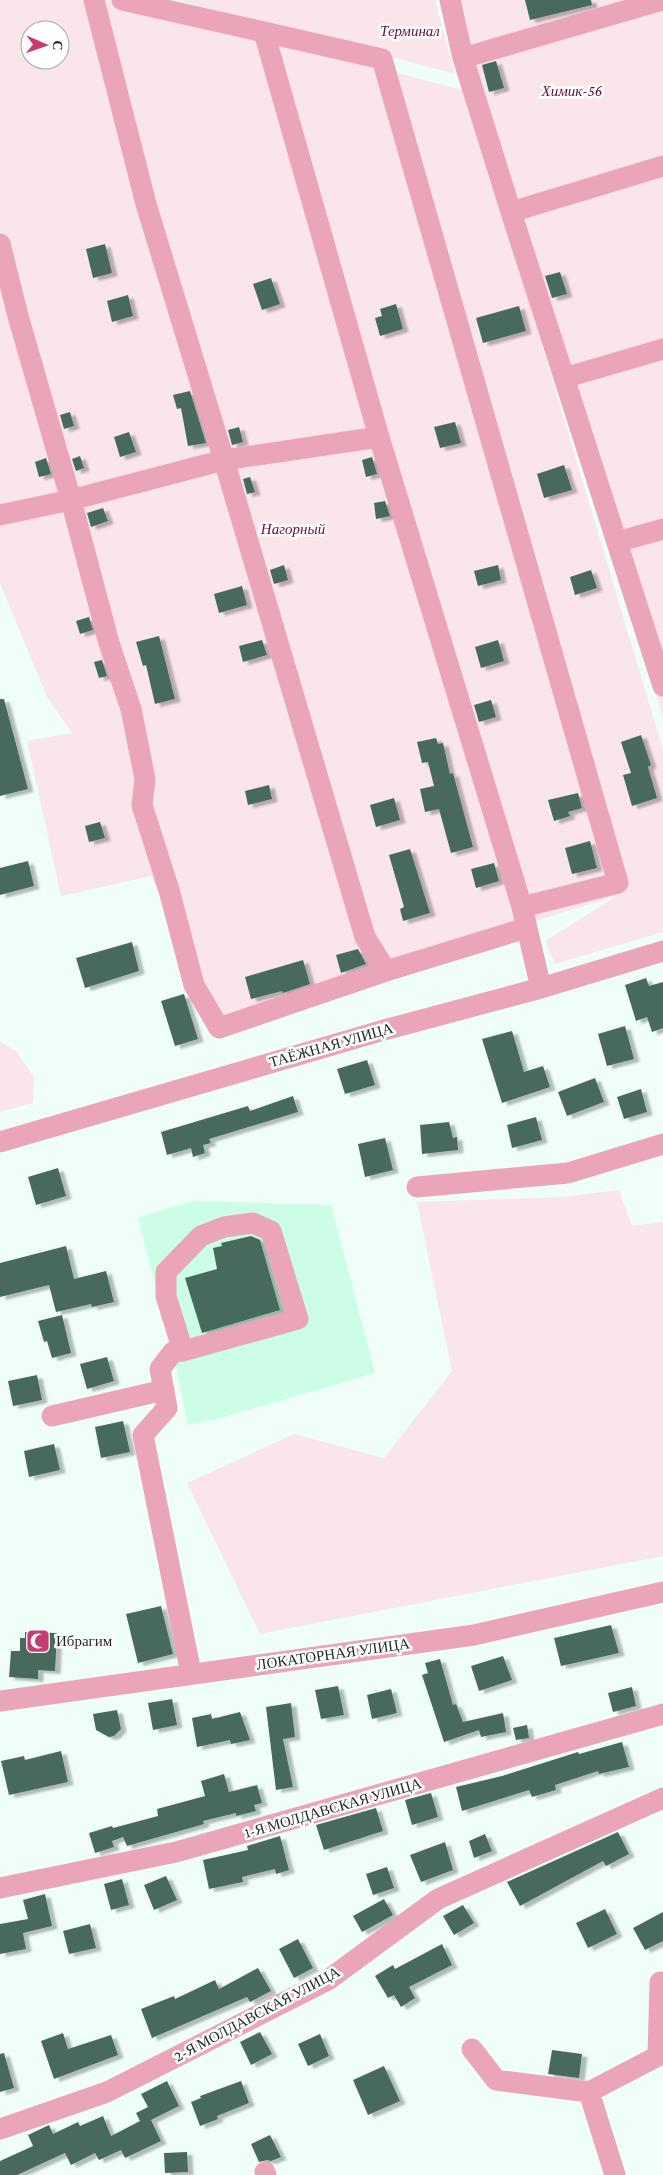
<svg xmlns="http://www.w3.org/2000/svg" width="663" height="2175" font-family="'Crimson Pro',serif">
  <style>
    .built { fill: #ccfde6 }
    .green { fill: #f9e5ea; fill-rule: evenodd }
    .building { fill: #476b5b; filter: url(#shadow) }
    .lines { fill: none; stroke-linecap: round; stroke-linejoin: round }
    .minor { stroke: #eaa6b8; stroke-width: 21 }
    .labels { text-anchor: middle; stroke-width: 5; stroke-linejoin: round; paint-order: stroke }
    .park-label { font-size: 15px; font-style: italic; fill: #660e34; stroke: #fff }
    .street-label { font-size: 15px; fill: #1c2b24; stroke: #fff }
    .poi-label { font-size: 15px; fill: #1c2b24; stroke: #fff; text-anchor: start }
  </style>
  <defs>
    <filter id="shadow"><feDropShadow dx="5.5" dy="3" stdDeviation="1" flood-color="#0004"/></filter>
  </defs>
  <rect width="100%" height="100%" fill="#effff7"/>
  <path class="built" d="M192,1201L331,1205L375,1373L228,1416L188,1425L173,1352L138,1218Z"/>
  <path class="green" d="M0,0H110L255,35L466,91L663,750V932L555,964L545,941L617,896L211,1020L151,876L61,896L27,741L72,733L47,697L0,583ZM30,30H60V60H30Z
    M177,0H435L455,74Z
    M452,0H663V719L465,47Z
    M0,1042L16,1051L34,1077L33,1103L0,1112Z
    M619,1190L632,1226L663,1222V1556L260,1634L187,1483L294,1434L384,1458L452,1371L417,1202L563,1197Z"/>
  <path class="building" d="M525,0H591L592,5L530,20Z
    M496,61L504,88L489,92L482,65Z
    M105,244L112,273L93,278L86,249Z
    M560,272L567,294L552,298L545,276Z
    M271,278L280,304L262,310L253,284Z
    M128,295L133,316L112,322L107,301Z
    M396,304L403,329L380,336L375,318L382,316L380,309Z
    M519,306L526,331L483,343L476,318Z
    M190,391L206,443L188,446L181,408L177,409L173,395Z
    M70,412L74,426L64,429L60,415Z
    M455,422L461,443L440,448L434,427Z
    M239,427L243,442L232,445L228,430Z
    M129,432L136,452L120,457L114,437Z
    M80,456L84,468L76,471L72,459Z
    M372,457L377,474L366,477L362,460Z
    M46,458L51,474L39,477L35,462Z
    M564,465L572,490L544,498L537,474Z
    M250,477L255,492L247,494L243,479Z
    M385,501L390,516L376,519L374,503Z
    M103,508L108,521L91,527L87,513Z
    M284,565L288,580L274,584L270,570Z
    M498,565L501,580L478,586L474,571Z
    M591,570L597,588L575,595L570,577Z
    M242,586L247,605L219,613L214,594Z
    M89,617L93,630L80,634L76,621Z
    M159,636L175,699L155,704L146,665L143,666L136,642Z
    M262,640L267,655L243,662L239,646Z
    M498,640L504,661L481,668L475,647Z
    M102,660L107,676L99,678L94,662Z
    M0,699H4L28,789L0,796Z
    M491,700L496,717L479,722L474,705Z
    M641,735L651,765L648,767L657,798L632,806L623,775L631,773L621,742Z
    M436,738L438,744L443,743L450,774L453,773L473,847L451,853L439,809L425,812L420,789L434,786L428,762L422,763L417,742Z
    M269,785L272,799L248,805L245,791Z
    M578,793L582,808L568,812L570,816L554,821L548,800Z
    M394,798L400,820L376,827L370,805Z
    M100,822L105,838L89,842L85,826Z
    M590,841L597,868L572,874L565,848Z
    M410,849L430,913L403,921L400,909L404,907L389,855Z
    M28,861L34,886L0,895V868Z
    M494,863L499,881L476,888L471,869Z
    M132,942L139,971L85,988L76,958Z
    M358,949L366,964L341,973L336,955Z
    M303,960L310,984L283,993L282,991L251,999L245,977Z
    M646,978L649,986L663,982V1028L652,1032L647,1017L636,1021L625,985Z
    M184,994L198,1039L175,1046L161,1001Z
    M625,1026L634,1059L607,1066L598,1034Z
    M512,1031L524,1072L543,1066L550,1087L502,1103L482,1039Z
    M367,1060L375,1085L345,1094L337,1069Z
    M595,1078L604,1102L567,1116L558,1092Z
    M641,1089L647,1112L624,1119L617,1097Z
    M293,1096L298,1112L209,1139L211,1143L203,1145L205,1153L193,1157L191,1148L167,1155L161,1132L248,1106L250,1111Z
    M536,1117L542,1140L512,1148L507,1125Z
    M449,1122L453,1138L457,1137L458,1150L422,1154L420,1125Z
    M385,1138L393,1170L365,1177L358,1144Z
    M58,1168L66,1196L36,1205L28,1177Z
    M251,1236L260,1240L280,1310L202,1333L185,1278L217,1269L213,1248L222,1246L221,1243Z
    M66,1246L74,1279L106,1271L114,1302L92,1307L91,1304L56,1312L49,1285L0,1297V1263Z
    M62,1315L71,1353L52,1358L47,1341L44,1342L38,1321Z
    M107,1357L114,1381L87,1389L80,1364Z
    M37,1375L42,1400L13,1406L8,1381Z
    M123,1421L130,1452L101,1458L95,1427Z
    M54,1444L60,1470L29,1477L24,1451Z
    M161,1606L173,1654L138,1663L126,1614Z
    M611,1625L619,1653L561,1666L554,1638Z
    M25,1632L57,1633L55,1671L38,1670V1679L9,1677L11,1651H20V1638H25Z
    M503,1656L512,1680L479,1691L471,1666Z
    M440,1659L453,1705L456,1704L463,1722L503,1713L506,1732L481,1737L479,1730L444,1742L422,1675L428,1673L425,1663Z
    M338,1686L344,1715L321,1719L315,1690Z
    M632,1687L636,1706L613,1712L608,1693Z
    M391,1689L397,1713L372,1719L367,1695Z
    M172,1699L177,1725L153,1730L148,1703Z
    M291,1703L295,1737L283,1739L293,1787L276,1790L266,1707Z
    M117,1710L121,1729L114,1736L109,1737L96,1730L93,1714Z
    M240,1712L250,1740L231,1744L230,1740L197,1747L192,1718L211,1714L212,1719Z
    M527,1725L529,1738L516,1740L513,1728Z
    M622,1742L629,1767L599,1774L598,1771L555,1785L556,1790L532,1797L529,1790L462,1811L456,1787L502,1776L578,1752L579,1754Z
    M61,1751L68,1782L9,1795L1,1761L24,1756L25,1760Z
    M224,1774L229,1792L257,1785L262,1803L254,1805L256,1811L236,1816V1813L203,1821L204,1824L127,1846L123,1837L112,1841L114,1847L95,1853L89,1833L112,1826L113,1828L158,1816L157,1809L205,1796L201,1781Z
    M431,1793L438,1817L412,1825L405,1800Z
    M376,1808L383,1831L324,1850L316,1825Z
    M618,1832L629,1854L606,1866L603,1861L520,1906L507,1882Z
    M485,1834L492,1851L474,1858L469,1841Z
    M280,1836L289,1870L276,1874L275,1869L242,1877L243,1882L209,1889L203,1860L248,1850L247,1846Z
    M445,1842L453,1870L421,1882L410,1855Z
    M387,1867L394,1888L373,1895L366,1874Z
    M166,1876L177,1900L154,1910L144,1885Z
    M122,1879L129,1905L111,1910L104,1884Z
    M45,1894L52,1926L23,1933L26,1949L0,1954V1924L28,1919L23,1900Z
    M384,1899L393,1915L362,1932L353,1916Z
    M463,1905L474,1923L454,1935L443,1916Z
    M605,1909L617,1934L588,1948L576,1923Z
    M663,1912V1941L645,1950L633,1928Z
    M90,1924L96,1948L69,1954L63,1931Z
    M298,1939L313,1968L294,1978L279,1949Z
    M442,1944L452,1965L409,1987L415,1998L401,2007L394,1995L388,1998L375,1976L393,1965L395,1969Z
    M258,1968L271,1991L250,2002L247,1997L152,2038L141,2009L174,1996L175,1999L215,1980L219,1989Z
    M260,2032L272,2054L251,2065L240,2042Z
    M63,2033L68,2049L111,2035L118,2055L54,2079L41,2041Z
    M320,2034L329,2056L308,2066L298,2044Z
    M552,2050L582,2054L579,2078L548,2074Z
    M4,2053L14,2088L0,2092V2054Z
    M384,2066L400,2101L368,2115L353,2080Z
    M167,2081L179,2106L151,2120L161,2141L125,2158L121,2150L99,2160L95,2153L71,2165L65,2153L17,2175H0V2161L33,2146L28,2135L49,2125L53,2134L78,2122L80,2126L103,2116L111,2136L140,2121L136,2113L148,2107L141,2094Z
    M241,2081L249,2103L217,2116L218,2119L200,2126L191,2102L201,2098L200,2096Z
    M270,2135L281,2157L271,2161L267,2160L259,2162L251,2144Z
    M187,2152L188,2172L165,2173L164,2153Z"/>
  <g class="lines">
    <path class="minor" d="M94,0L146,204L224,460L365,937L386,971L526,928
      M122,0L264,32L379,437L522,907
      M450,0L463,58L511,212L663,686
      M264,32L382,59L618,883L522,907L541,988
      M463,58L662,0
      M511,212L663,166
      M0,244L18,316L71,500L109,643L131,709L145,779L142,805L169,890L194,985L219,1028L386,971
      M564,378L663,349
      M0,515L71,500L224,460L379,437
      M617,542L663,529
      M0,1142L384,1030L541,988L663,951
      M417,1187L568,1173L663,1144
      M183,1351L298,1319L271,1231L253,1223L224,1227L201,1236L166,1272V1296L183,1351L173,1352L160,1369L167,1408L143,1435L191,1673
      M52,1416L164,1390
      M0,1701L474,1635L663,1592
      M0,1888L176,1852L663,1714
      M472,2049L496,2080L589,2092L658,2056L660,1982
      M589,2092L615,2175
      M0,2129L107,2092L328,1980L438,1899L663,1798
      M265,2172L266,2175"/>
  </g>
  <defs>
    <g id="mosque-square" transform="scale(1.25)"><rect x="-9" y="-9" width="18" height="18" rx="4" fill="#c73c72" stroke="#fff"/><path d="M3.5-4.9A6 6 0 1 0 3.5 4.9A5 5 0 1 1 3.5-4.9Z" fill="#fff"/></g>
  </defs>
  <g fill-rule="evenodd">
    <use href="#mosque-square" x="38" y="1641"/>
  </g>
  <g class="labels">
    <g class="park-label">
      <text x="410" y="36">Терминал</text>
      <text x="572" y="96">Химик-56</text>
      <text x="293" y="534">Нагорный</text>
    </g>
    <g class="street-label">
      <text transform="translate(331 1045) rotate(-16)" y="5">ТАЁЖНАЯ УЛИЦА</text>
      <text transform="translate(333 1654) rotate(-8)" y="5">ЛОКАТОРНАЯ УЛИЦА</text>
      <text transform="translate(333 1808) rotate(-16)" y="5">1-Я МОЛДАВСКАЯ УЛИЦА</text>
      <text transform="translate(257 2014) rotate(-28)" y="5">2-Я МОЛДАВСКАЯ УЛИЦА</text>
    </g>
    <g class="poi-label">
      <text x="56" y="1646">Ибрагим</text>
    </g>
  </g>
  <g transform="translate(45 45) rotate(92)"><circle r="24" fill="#ffffff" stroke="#a4aaa7"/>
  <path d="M0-4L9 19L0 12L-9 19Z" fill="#c73c72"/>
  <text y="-8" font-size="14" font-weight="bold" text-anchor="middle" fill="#1c2b24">С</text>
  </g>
</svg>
